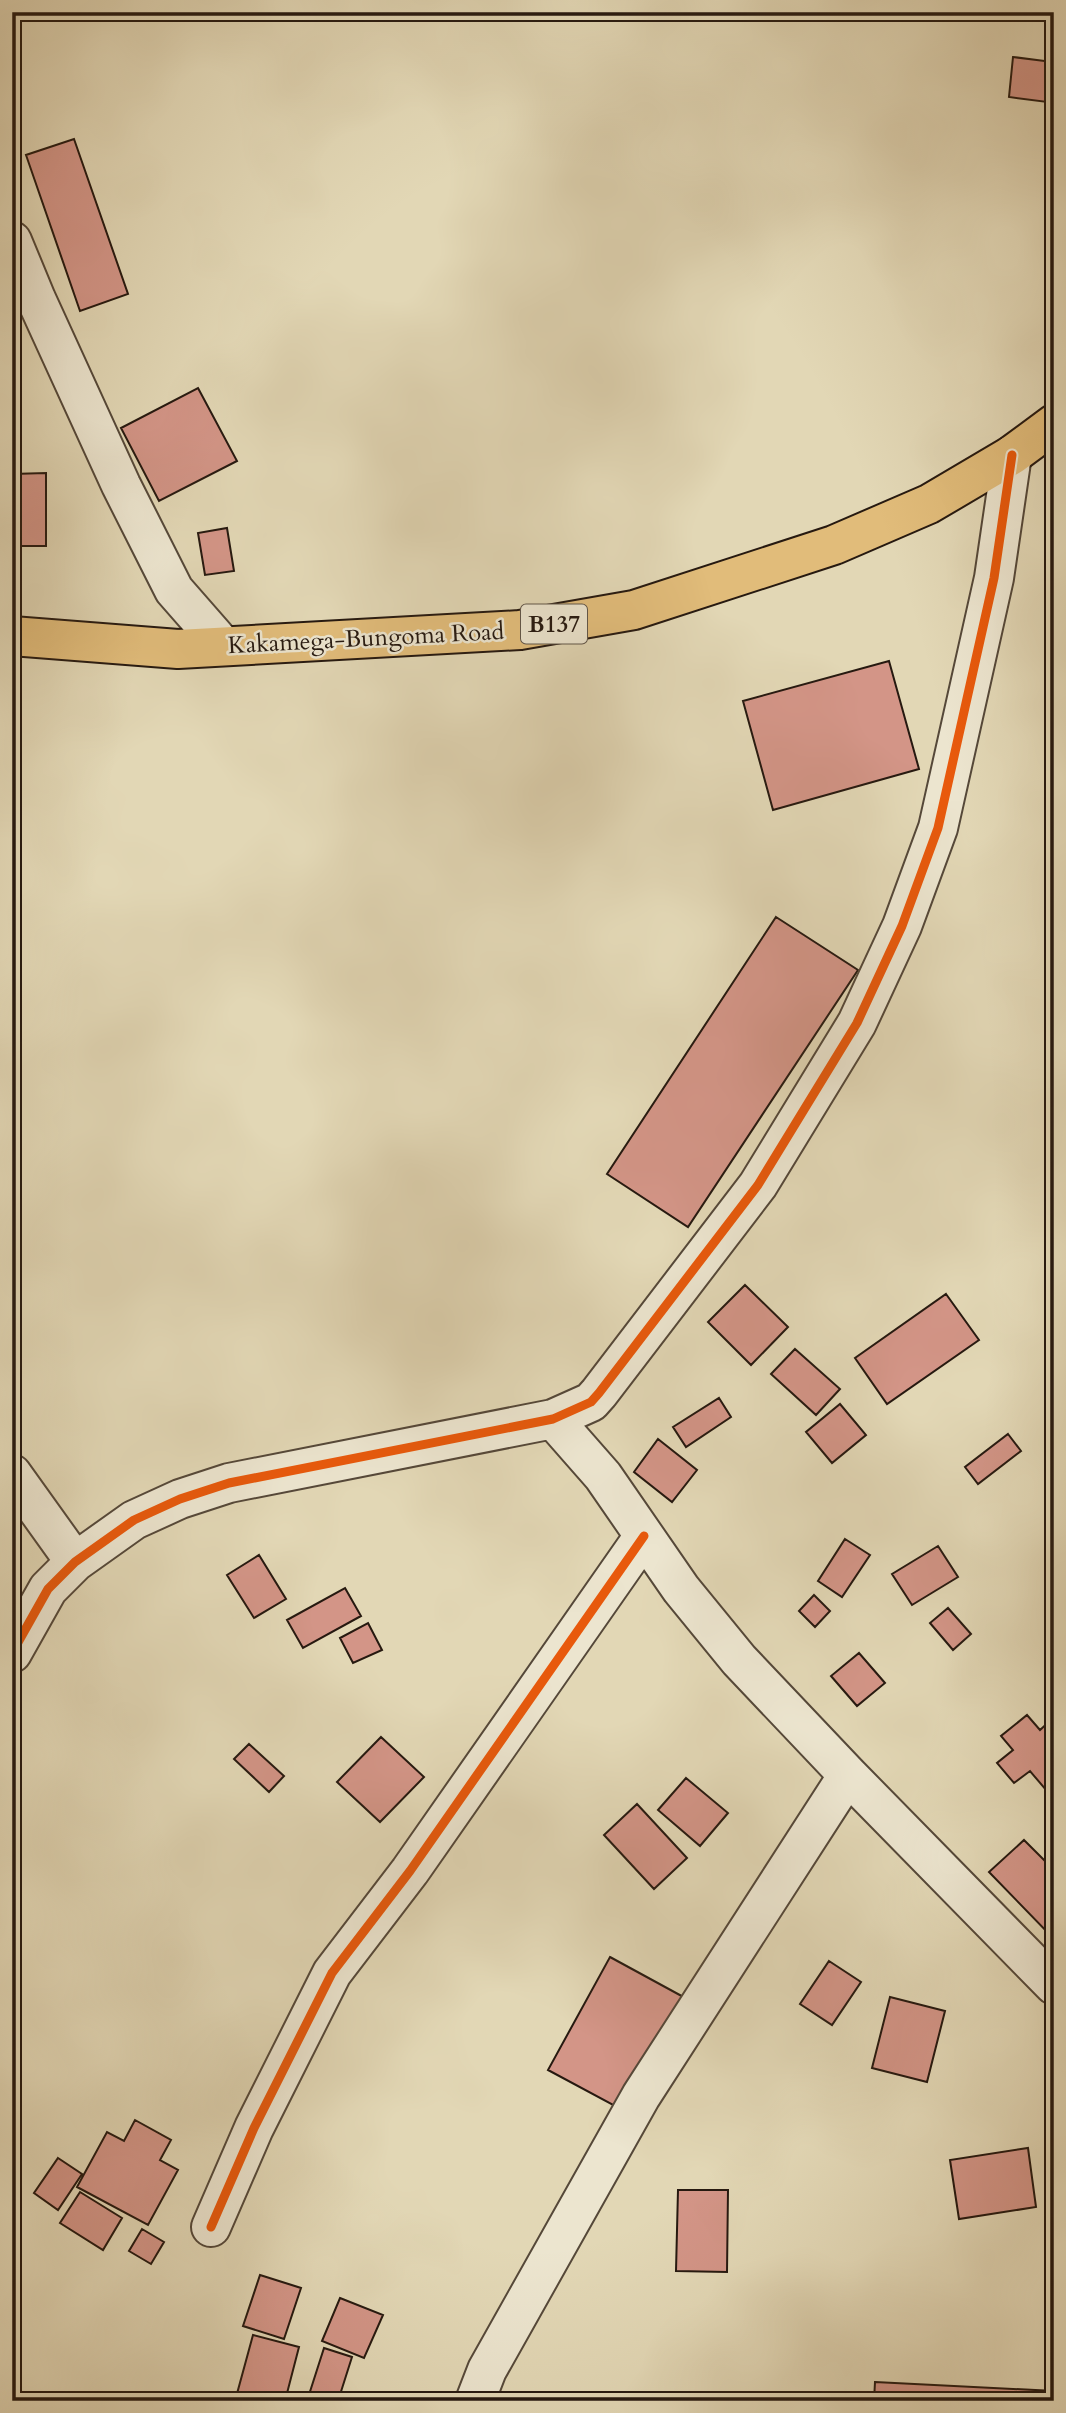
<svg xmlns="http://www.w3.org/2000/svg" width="1066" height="2413" font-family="Cardo,serif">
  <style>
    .building { fill: #d39587; stroke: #261910; stroke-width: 2 }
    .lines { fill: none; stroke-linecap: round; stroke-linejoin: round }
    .minor-casing { stroke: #554839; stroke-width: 42 }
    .major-casing { stroke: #261910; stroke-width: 42 }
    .minor { stroke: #ece5cf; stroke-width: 38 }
    .major { stroke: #e1bc7a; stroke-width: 38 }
    .cycleway-casing { stroke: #ece5cf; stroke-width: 13 }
    .cycleway { stroke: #e8590c; stroke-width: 9 }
    .labels { text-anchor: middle; stroke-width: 5; stroke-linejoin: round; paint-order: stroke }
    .shield { fill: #ece5cf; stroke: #615649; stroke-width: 2 }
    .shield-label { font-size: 23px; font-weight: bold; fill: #261910 }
    .street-label { font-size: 24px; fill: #261910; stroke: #ece5cf }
  </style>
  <rect width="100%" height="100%" fill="#e2d7b5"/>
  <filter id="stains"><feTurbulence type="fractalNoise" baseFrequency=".00286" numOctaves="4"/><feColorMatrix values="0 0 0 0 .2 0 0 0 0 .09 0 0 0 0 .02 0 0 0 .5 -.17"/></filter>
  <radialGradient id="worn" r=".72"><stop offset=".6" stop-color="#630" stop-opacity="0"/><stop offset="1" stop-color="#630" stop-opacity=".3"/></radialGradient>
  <path class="building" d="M1013,57L1053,62L1047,102L1009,97Z
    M74,139L128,294L80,311L26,155Z
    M198,388L237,461L159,501L121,428Z
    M46,473V546H12V474Z
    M227,528L234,571L205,575L198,533Z
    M889,661L919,769L773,810L743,701Z
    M776,917L858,970L688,1227L607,1174Z
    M745,1285L788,1327L751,1365L708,1322Z
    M946,1294L979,1340L887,1404L855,1358Z
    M795,1349L840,1389L816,1415L771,1374Z
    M719,1398L731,1417L686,1447L673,1427Z
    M840,1404L866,1435L832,1463L806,1432Z
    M1008,1434L1021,1451L978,1484L965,1467Z
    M658,1439L697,1470L672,1502L634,1472Z
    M845,1539L870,1555L842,1597L818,1581Z
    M938,1546L958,1577L912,1605L892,1574Z
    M259,1555L286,1599L254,1618L227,1575Z
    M345,1588L361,1616L303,1648L287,1620Z
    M814,1595L830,1611L815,1627L799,1611Z
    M948,1608L971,1634L953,1650L930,1623Z
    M368,1623L382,1650L353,1663L340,1638Z
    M859,1653L885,1683L857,1706L831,1676Z
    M1027,1715L1040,1730L1052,1719L1054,1722V1784L1046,1790L1030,1771L1014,1783L997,1763L1013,1750L1001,1736Z
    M381,1737L424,1777L380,1822L337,1782Z
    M249,1744L284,1776L269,1792L234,1759Z
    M686,1778L728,1813L700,1846L658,1810Z
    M637,1804L687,1858L654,1889L604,1835Z
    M1024,1840L1054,1870V1939L989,1872Z
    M610,1957L689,2000L628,2113L548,2070Z
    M829,1961L861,1982L832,2025L800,2004Z
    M890,1997L945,2011L927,2082L872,2068Z
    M135,2120L171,2140L160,2160L178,2170L148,2225L77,2187L107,2132L124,2141Z
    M1028,2148L1036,2207L959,2219L950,2160Z
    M58,2158L82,2174L58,2210L34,2193Z
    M678,2190H728L727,2272L676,2271Z
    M80,2192L122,2218L103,2250L60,2223Z
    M142,2229L164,2242L151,2264L129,2251Z
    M260,2275L301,2288L284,2339L243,2326Z
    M340,2298L383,2315L364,2358L322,2341Z
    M253,2335L299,2347L285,2401H235Z
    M324,2348L352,2357L338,2401H307Z
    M875,2382L1054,2391V2401H874Z"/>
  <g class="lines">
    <g class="minor-casing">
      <path id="minor" d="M12,241L36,299L121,485L174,590L223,646
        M553,1419L603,1476L681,1589L739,1660L848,1775L1054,1985
        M12,1474L75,1562
        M12,1653L48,1589L75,1562L134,1520L180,1499L229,1483L553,1419L591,1402L599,1393L758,1185L857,1023L902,926L938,828L994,578L1012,455
        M211,2227L254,2128L332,1973L410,1871L644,1536
        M475,2401L487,2370L641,2096L848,1775"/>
    </g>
    <g class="major-casing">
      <path id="major" d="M12,636L178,649L520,630L634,610L834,545L929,504L1012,455L1054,424"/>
    </g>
    <use href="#minor" class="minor"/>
    <use href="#major" class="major"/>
    <g class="cycleway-casing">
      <path id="cycleway" d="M12,1653L48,1589L75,1562L134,1520L180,1499L229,1483L553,1419L591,1402L599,1393L758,1185L857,1023L902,926L938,828L994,578L1012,455
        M211,2227L254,2128L332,1973L410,1871L644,1536"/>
    </g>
    <use href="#cycleway" class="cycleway"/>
  </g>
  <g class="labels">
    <rect class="shield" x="521" y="604.5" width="66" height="39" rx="5"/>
    <g class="shield-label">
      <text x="554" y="632">B137</text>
    </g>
    <g class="street-label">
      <text transform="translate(366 638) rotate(-3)" y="8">Kakamega-Bungoma Road</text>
    </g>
  </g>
  <rect width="1066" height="2413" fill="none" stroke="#e2d7b5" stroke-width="42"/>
  <rect x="14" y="14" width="1038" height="2385" fill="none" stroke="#261910" stroke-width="3.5"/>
  <rect x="21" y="21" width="1024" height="2371" fill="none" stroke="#261910" stroke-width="2"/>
  <rect width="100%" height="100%" filter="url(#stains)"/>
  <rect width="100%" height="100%" fill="url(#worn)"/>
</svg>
